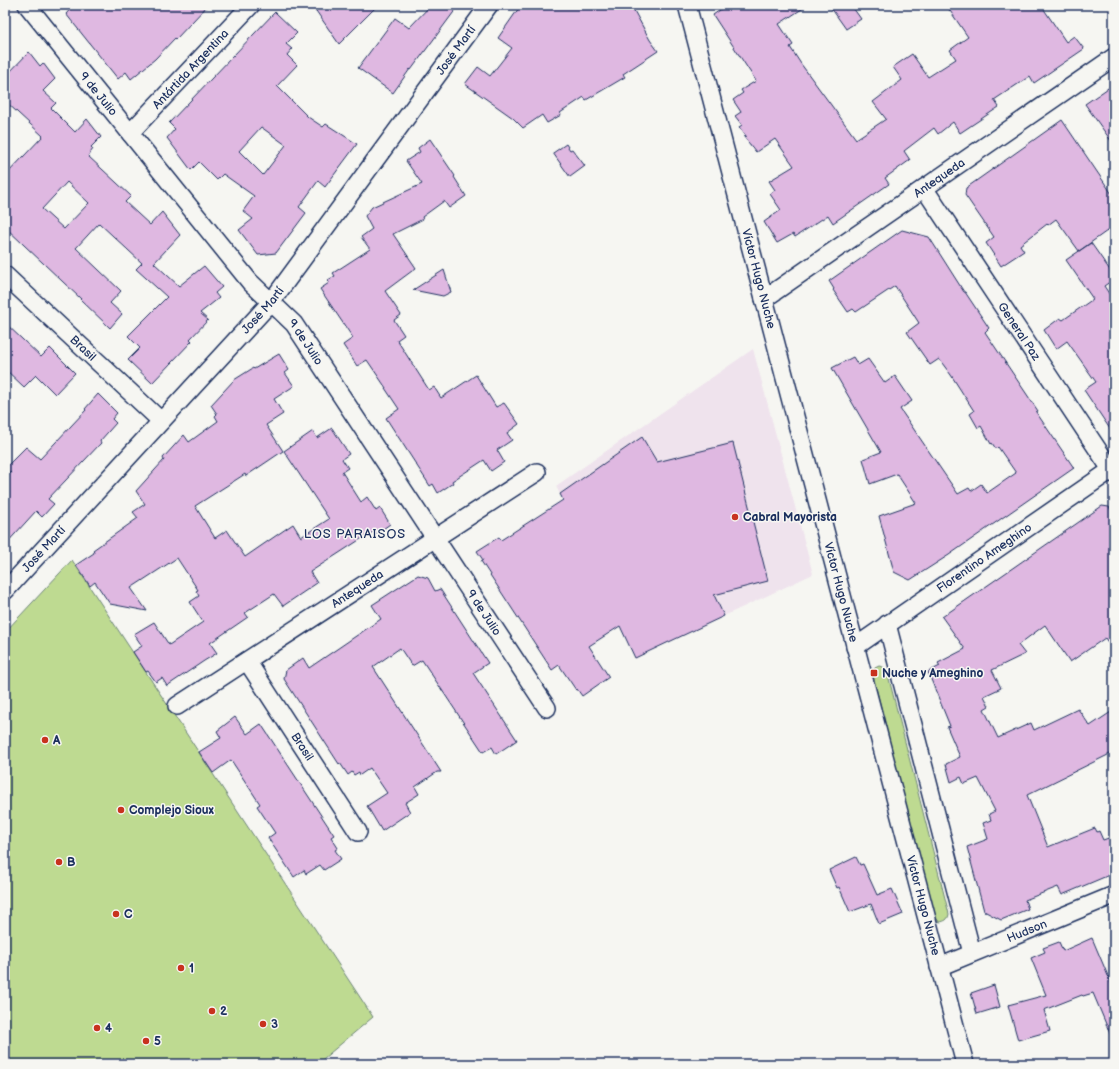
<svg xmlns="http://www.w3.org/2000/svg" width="1119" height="1069" font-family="'Balsamiq Sans',sans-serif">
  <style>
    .built { fill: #efe3ed }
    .green { fill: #beda91; stroke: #6c8478 }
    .building { fill: #dfb8e1; stroke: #1b2f5e; fill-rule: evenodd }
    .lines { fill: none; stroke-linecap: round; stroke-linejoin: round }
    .minor-casing { stroke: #1b2f5e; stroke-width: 20 }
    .minor { stroke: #f6f6f2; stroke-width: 17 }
    .poi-dot { fill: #c8321e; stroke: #f6f6f2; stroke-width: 1.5 }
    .labels { text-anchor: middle; stroke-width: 3; stroke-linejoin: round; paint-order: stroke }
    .street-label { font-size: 12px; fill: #1b2f5e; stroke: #f6f6f2 }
    .poi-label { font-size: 12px; font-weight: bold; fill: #1b2f5e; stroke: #f6f6f2; text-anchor: start }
    .neighbourhood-label { font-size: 13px; letter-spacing: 1px; fill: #1b2f5e; stroke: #f6f6f2 }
  </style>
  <rect width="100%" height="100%" fill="#f6f6f2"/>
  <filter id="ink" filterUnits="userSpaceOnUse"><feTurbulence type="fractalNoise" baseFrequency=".025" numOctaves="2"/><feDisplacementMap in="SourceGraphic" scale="8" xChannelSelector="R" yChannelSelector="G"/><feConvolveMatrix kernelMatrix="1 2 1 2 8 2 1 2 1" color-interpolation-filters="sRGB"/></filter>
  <g filter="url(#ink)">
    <path class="built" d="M753,349L813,574L724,616L642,655L636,659L556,486Z"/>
    <path class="green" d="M72,560L373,1017L317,1064H5V632Z
      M879,666L883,667L887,671L949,914C948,920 945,921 940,922L934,917L872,672L875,668Z"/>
    <path class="building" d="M74,5H208L176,39L175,38L155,59L131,79L126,72L118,79L66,14Z
      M312,5H378L339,44Z
      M431,5H459L411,70L410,69L393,93L358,68L395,18L409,28Z
      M521,5H631L650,40L658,51L623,74L625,77L586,100L584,97L560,113L561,115L547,123L542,115L523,128L513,118L465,84L478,67L490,76L512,48L498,38Z
      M727,5H808L779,24L793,45L790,47L801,64L856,139L886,119L873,102L902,80L893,67L912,54L928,77L956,59L950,50L968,37L946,5H1041L1066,42L1074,36L1084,49L1034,83L1030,76L994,100L999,107L960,133L953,122L938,134L934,128L904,151L910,160L885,178L889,184L833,223L828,215L795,237L793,234L777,243L764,222L781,210L770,194L775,190L769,181L794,166L775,139L756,152L744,137L746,136L739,127L742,125L735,116L741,112L733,100L743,93L741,90L756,81L713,15Z
      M829,5H851L861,19L846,29Z
      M275,12L297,33L286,44L292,49L287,55L297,65L277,86L308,117L323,127L326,124L357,144L325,187L318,181L299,207L306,213L276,253L258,255L239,230L253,219L243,211L254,196L223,174L217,180L199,162L191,170L167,138L175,129L169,123ZM261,127L286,145L263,175L239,151Z
      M29,52L40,66L43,63L55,79L43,91L56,103L51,108L75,132L87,119L101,137L91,147L93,149L88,156L131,196L125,202L150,225L162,212L180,235L154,263L179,286L204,266L222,287L215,293L219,298L200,313L208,320L190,339L192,341L152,383L128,360L140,348L128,336L167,297L136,269L142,263L99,223L76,248L121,291L110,303L122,314L110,328L80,299H81L5,227V176L43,136L5,101V77ZM67,182L89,203L64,229L42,209Z
      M1114,84V145L1085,104Z
      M1062,120L1114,197V226L1079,251L1056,219L1048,225L1047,224L1020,245L1024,251L1001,266L986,243L994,237L965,195L966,188Z
      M430,139L455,176L454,177L466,196L449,208L444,201L422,217L423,219L393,234L416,268L385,291L401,315L394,320L404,335L397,340L429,390L434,387L441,398L476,375L496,407L504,403L519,424L507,433L512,440L497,450L504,462L491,471L484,460L452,481L453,483L438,493L433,484L430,486L386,418L399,409L385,388H386L367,360L357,366L343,345L353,338L320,289L329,283L328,280L335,276L333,273L370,249L361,237L372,229L365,216L372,207L422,184L406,161L420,152L418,148Z
      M566,144L570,150L572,149L585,166L570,177L553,153Z
      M902,230L929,237L964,292H965L989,328L985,332L1038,411L1036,412L1074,468L949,555L910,580L894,572L879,516L916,503L897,474L870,484L863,459L881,452L832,368L853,357L858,365L868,359L885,383L895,376L912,401L900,409L958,494L969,488L971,491L981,484L987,493L1016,473L998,447L996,449L992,443L991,444L981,426L978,428L970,414L974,411L951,375L939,359L930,365L907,332L919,323L895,286L856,312L853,309L848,312L833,290L834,289L829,281Z
      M1091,243L1114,276V279L1104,286L1114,301V435L1084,390L1096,382L1067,341L1056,349L1044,330L1060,318L1063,320L1093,299L1066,260Z
      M444,270L451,292L443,296L413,290Z
      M5,323L41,357L50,348L75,373L55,394L36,375L24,387L5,369Z
      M279,354L289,370L285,373L294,386L274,399L283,414L266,425L283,451L246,476L245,474L195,506L215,538L227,530L245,557L293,524L301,537L329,519L284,451L313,431L317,438L332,428L349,454L342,459L348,468L342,472L361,502L367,497L376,511L380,508L390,524L376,534L374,531L368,536L367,535L310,572L317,583L283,606L274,594L245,613L248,617L210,643L217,653L204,661L167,686L162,678L156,682L148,671L146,672L133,652L142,646L134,634L154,622L169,645L203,622L190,602L199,596L196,591L198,590L177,558L131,588L147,611L110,604L95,582L90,586L76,565L94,553L93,550L138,518L133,512L145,504L136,491L164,460L163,458L184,435L189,442L218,421L215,416L217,414L211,405L234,380L253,368L254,369Z
      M98,394L117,413L112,419L116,423L100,441L101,443L48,499L54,504L42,517L36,511L5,545V480L11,473L5,468L26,447L40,459L86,410L85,409Z
      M642,437L657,462L733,443L768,581L714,595L724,616L635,658L620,626L589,646L609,677L582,696L577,689L576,690L559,665L552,670L481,561L483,560L477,551L499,537L501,540L563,500L560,494Z
      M1102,506L1109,507L1114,514V651L1105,638L1070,662L1045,625L1018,645L1025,654L992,670L1001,688L984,696L989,706L984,709L998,738L1031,723L1034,730L1078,709L1090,726L1114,710V752L1027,795L1048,847L1095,828L1097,832L1099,831L1103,840L1114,836V873L1062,895L1058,887L1025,900L1028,909L1001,920L984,911L967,847L988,839L983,823L991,820L989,814L995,811L978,778L964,784L961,777L951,782L946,764L960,757L947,727L950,726L928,672L940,666L938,663L965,649L942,617Z
      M418,575L428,578L435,591L440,589L488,663L473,673L517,740L496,754L492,747L483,752L422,660L412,666L400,648L373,667L441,772H437L415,787L419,794L405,803L410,812L382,831L367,806L387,793L370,768L360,775L359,772L354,775L352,772L348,775L340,763L339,764L284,679L286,670L303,658L309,668L381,619L372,605Z
      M235,717L247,734L261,724L334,835L331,837L338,848L335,850L341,859L324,870L320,865L306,874L304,870L294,877L268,838L275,833L257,806L260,804L231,760L213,773L199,752L221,738L217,731Z
      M856,857L860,865L863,864L877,895L892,889L903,914L879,924L871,904L850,912L839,887L837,888L829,870Z
      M1092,938L1114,990V1043L1093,993L1083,996L1082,995L1044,1010L1050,1031L1018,1040L1008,1005L1046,995L1031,958L1045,952L1043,948L1059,942L1063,951Z
      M994,985L1000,1007L977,1014L971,993Z"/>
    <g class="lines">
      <g class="minor-casing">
        <g id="minor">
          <path id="s1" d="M27,5L250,282L294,324L547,708"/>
          <path id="s2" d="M687,5L965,1064"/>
          <path id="s3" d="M130,133L251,5"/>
          <path id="s4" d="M924,188L1114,474"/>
          <path id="s5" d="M5,275L161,421"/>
          <path id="s6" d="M764,299L1114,57"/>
          <path id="s7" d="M5,591L271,302L489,5"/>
          <path d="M887,624L972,953"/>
          <path id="s8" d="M855,647L1114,468"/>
          <path id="s9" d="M247,661L358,832"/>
          <path id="s10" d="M177,706L537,472"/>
          <path id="s11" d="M939,967L1114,895"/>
        </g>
      </g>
      <use href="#minor" class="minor"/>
    </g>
  </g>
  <g class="poi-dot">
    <circle cx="735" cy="517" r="4"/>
    <rect x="870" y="669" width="8" height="8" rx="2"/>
    <circle cx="45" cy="740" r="4"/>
    <circle cx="121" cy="810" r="4"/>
    <circle cx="59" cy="862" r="4"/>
    <circle cx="116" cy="914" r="4"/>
    <circle cx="181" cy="968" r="4"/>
    <circle cx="212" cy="1011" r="4"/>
    <circle cx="263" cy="1024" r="4"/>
    <circle cx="97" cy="1028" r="4"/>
    <circle cx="146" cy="1041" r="4"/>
  </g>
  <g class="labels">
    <g class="street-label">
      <text dy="4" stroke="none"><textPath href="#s7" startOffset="705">José Martí</textPath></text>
      <text dy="4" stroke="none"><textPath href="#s3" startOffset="88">Antártida Argentina</textPath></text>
      <text dy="4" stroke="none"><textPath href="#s1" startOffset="114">9 de Julio</textPath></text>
      <text dy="4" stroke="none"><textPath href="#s6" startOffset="213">Antequeda</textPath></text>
      <text dy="4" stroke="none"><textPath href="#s2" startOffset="283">Víctor Hugo Nuche</textPath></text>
      <text dy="4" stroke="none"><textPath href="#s7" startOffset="381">José Martí</textPath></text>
      <text dy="4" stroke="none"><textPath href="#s4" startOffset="172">General Paz</textPath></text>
      <text dy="4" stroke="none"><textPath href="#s1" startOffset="438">9 de Julio</textPath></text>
      <text dy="4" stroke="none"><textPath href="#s5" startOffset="107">Brasil</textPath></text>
      <text dy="4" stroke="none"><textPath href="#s7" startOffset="57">José Martí</textPath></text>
      <text dy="4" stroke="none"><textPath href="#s8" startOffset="157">Florentino Ameghino</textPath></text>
      <text dy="4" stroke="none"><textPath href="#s10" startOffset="215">Antequeda</textPath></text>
      <text dy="4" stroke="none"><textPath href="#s2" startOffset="607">Víctor Hugo Nuche</textPath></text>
      <text dy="4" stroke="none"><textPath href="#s1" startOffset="762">9 de Julio</textPath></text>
      <text dy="4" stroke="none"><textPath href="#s9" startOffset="102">Brasil</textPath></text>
      <text dy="4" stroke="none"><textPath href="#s2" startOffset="931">Víctor Hugo Nuche</textPath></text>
      <text dy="4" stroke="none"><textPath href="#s11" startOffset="95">Hudson</textPath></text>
    </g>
    <g class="poi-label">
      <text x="743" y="521">Cabral Mayorista</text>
      <text x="882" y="677">Nuche y Ameghino</text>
      <text x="53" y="744">A</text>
      <text x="129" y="814">Complejo Sioux</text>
      <text x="67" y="866">B</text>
      <text x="124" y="918">C</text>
      <text x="189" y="972">1</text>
      <text x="220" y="1015">2</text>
      <text x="271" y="1028">3</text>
      <text x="105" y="1032">4</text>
      <text x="154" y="1045">5</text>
    </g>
    <g class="neighbourhood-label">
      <text x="355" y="538">LOS PARAISOS</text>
    </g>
  </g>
  <rect width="1119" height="1069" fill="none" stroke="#f6f6f2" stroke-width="20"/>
  <rect x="10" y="10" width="1099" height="1049" fill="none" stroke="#1b2f5e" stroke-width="1.5" filter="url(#ink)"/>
</svg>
